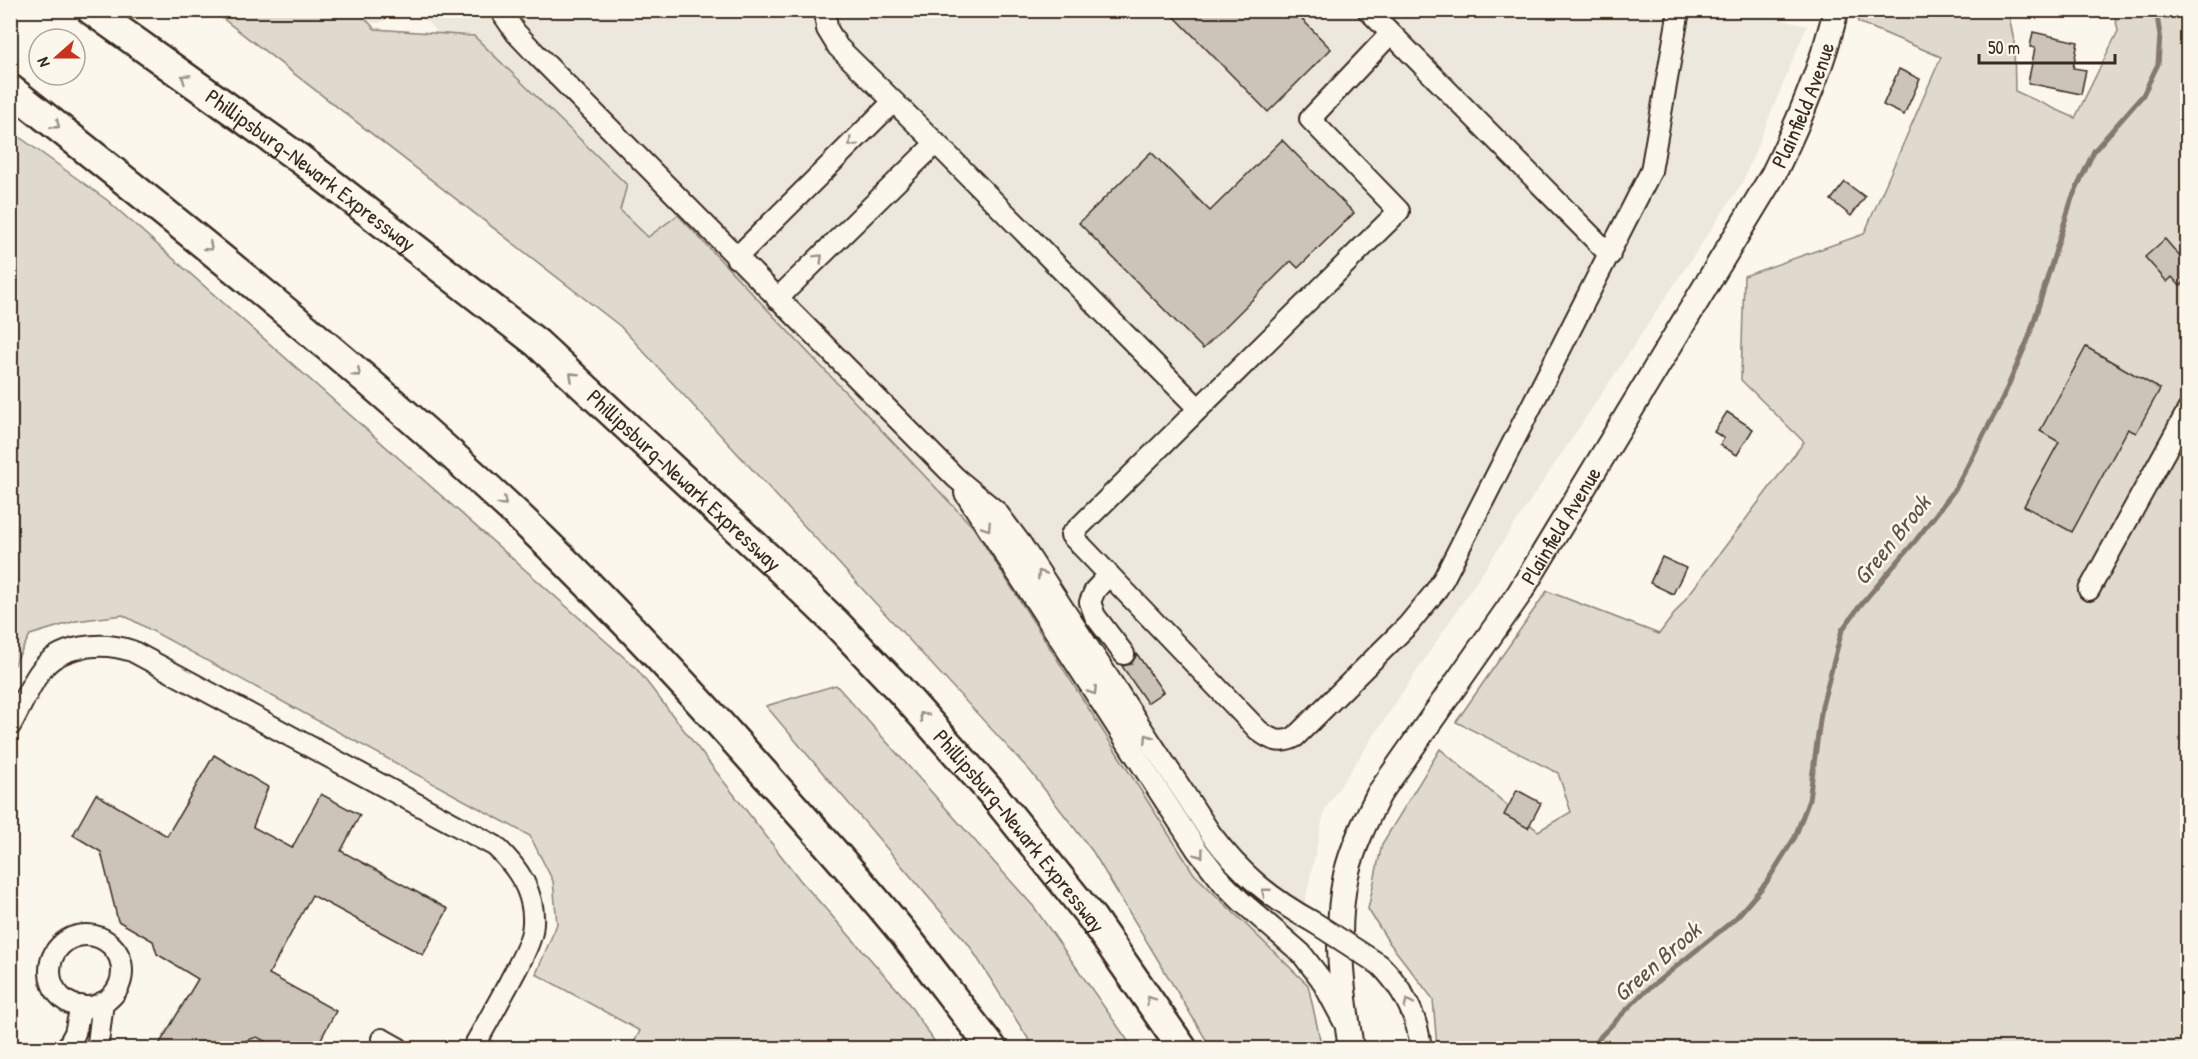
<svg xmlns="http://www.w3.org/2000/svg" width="2198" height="1059" font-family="'Patrick Hand',sans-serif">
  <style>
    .built { fill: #ede8dd }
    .green { fill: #dfd9ce; stroke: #8d8276; stroke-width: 1.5 }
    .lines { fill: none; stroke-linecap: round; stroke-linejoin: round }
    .stream { stroke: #85796d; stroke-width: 5 }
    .building { fill: #ccc4b9; stroke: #3b2a1e; stroke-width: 1.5 }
    .minor-casing { stroke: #3b2a1e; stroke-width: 24 }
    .major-casing { stroke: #3b2a1e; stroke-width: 28 }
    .highway-casing { stroke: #3b2a1e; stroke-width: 33 }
    .minor { stroke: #fbf7ec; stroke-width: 20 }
    .major { stroke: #fbf7ec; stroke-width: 24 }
    .highway { stroke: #fbf7ec; stroke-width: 28 }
    .minor-bridge-casing { stroke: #3b2a1e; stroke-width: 24; stroke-linecap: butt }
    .minor-bridge { stroke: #fbf7ec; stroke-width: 20 }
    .oneway { stroke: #9b9085 }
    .labels { text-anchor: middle; stroke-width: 5; stroke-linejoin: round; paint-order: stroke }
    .street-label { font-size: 22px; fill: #3b2a1e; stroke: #fbf7ec }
    .water-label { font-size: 24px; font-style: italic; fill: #605246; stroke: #fbf7ec }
  </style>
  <rect width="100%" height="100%" fill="#fbf7ec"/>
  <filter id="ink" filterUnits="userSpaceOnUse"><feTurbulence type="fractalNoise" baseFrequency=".0167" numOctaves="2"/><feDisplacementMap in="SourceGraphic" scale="12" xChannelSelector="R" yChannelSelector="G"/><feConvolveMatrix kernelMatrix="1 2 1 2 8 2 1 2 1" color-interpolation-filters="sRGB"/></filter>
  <g filter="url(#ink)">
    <path class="built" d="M1743,10L1807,26L1742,183L1325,809L1283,1003L941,526L416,11Z
      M297,11H403L380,23L314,21Z"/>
    <path class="green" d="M213,11H358L375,29L474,36L627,185L620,210L648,237L678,215L973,527L1194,874L1308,985L1322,1048H1211L1093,852L1031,772L620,326Z
      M1860,11H2008L2014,41L2015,91L2075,118L2118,31L2114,11H2187V1048H1437L1433,999L1388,941L1368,909L1382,844L1440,749L1538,831L1571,812L1558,773L1456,722L1547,591L1659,634L1804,442L1741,380L1744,276L1864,234L1941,57L1858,22Z
      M11,131L107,200L636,668L800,880L904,997L939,1048H631L640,1031L536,974L557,924L553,881L530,836L123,615L76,621L30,635L11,671Z
      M836,685L1034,907L1133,1048H1034L969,945L766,706Z"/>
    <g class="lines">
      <path class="stream" d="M1593,1048L1601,1036L1641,995L1735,919L1766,883L1795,837L1809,800L1822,706L1842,630L1859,607L1916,540L1956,488L2002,400L2029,337L2072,198L2094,151L2143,95L2158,64L2160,35L2156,10"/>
    </g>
    <path class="building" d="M1168,10H1293L1331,49L1268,112Z
      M2033,32L2078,42L2073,68L2086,70L2081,94L2028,83L2035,48L2030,47Z
      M1899,69L1920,79L1904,115L1883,105Z
      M1282,140L1354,213L1298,268L1291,261L1203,349L1079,223L1151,152L1210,211Z
      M1845,182L1865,197L1851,216L1831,200Z
      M2165,239L2187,265V280L2180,286L2172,277L2167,282L2145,257Z
      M2086,347L2160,389L2136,433L2128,429L2072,532L2024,506L2059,442L2040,431Z
      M1727,412L1753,429L1737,455L1720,445L1724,438L1714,432Z
      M1662,557L1686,568L1673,594L1650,583Z
      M1137,654L1163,692L1147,703L1122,666L1131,664Z
      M214,755L268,787L253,827L292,848L321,794L360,815L341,851L448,909L423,955L312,895L269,974L336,1011L316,1048H278L257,1037L224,1048H157L198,979L157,954L153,941L118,921L101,852L73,835L96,794L167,836Z
      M1517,790L1541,803L1528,828L1504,815Z"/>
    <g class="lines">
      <g class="minor-casing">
        <path id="minor" d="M500,10L516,33L534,52L956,478L997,512L1021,544L1211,834C1241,874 1271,899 1315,923
          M825,10L827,29L838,47L936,143L1199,409
          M1368,10L1610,255
          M1391,33L1310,119L1399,211L1071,535L1258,730C1269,739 1280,745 1295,737L1408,625L1435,592L1444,578L1651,171L1679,10
          M736,258L893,102
          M777,299L936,143
          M965,493L1197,850L1224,884L1242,902L1301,953L1321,979L1344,1022
          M1109,575L1095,590L1090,602L1095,616L1124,654
          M2089,590L2188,410
          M10,726C20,709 28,689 39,673C58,644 103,641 132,651L495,846C519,868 538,897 532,932C528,950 517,967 509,983C497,1005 485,1027 473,1048
          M50 971a36 36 0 1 1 72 0a36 36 0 1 1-72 0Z
          M1380,965C1403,988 1417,1016 1421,1048
          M382,1039L398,1048
          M67,1048L75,1033L81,1006
          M96,1048L98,1043L103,1002"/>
      </g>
      <g class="major-casing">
        <g id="major">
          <path id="s1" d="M1351,1048C1342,991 1334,933 1346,875C1353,846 1366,820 1379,794L1519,594L1773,175C1799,122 1822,68 1836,10"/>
        </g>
      </g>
      <g class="highway-casing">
        <g id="highway">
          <path id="s2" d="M91,10L300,159L537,343L777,566L834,621L899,689L991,792L1092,918L1182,1048"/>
          <path d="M10,89C180,224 350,359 509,507C595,588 675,673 753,761C804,818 855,874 903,933C933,971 962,1010 992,1048"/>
        </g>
      </g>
      <use href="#minor" class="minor"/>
      <use href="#major" class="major"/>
      <use href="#highway" class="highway"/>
      <g class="minor-bridge-casing">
        <path id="minor-bridge" d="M1315,923L1380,965"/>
      </g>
      <use href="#minor-bridge" class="minor-bridge"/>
    </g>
    <defs><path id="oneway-chevron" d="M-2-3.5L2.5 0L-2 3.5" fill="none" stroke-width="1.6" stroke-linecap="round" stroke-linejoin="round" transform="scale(1.5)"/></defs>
    <g class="oneway">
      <use href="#oneway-chevron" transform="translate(185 78) rotate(-145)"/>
      <use href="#oneway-chevron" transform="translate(56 125) rotate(38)"/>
      <use href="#oneway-chevron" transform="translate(852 143) rotate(135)"/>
      <use href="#oneway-chevron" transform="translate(209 247) rotate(40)"/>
      <use href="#oneway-chevron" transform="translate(819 258) rotate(-45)"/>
      <use href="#oneway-chevron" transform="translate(357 373) rotate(41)"/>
      <use href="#oneway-chevron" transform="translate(573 376) rotate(-137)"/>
      <use href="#oneway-chevron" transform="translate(503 502) rotate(42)"/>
      <use href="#oneway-chevron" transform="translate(987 527) rotate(57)"/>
      <use href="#oneway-chevron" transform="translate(1041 574) rotate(-123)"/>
      <use href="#oneway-chevron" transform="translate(1093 691) rotate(57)"/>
      <use href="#oneway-chevron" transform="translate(923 716) rotate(-132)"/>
      <use href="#oneway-chevron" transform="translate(1148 738) rotate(-123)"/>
      <use href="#oneway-chevron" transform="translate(1200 854) rotate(53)"/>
      <use href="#oneway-chevron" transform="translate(1265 892) rotate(-141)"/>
      <use href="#oneway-chevron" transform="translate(1150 1000) rotate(-125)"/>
      <use href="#oneway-chevron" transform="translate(1408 1003) rotate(-115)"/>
    </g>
  </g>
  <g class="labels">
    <g class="street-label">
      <text dy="8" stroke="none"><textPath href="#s1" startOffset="1072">Plainfield Avenue</textPath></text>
      <text dy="8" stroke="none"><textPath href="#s2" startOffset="272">Phillipsburg-Newark Expressway</textPath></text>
      <text dy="8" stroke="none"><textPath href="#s2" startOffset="758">Phillipsburg-Newark Expressway</textPath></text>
      <text dy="8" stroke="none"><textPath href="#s1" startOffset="586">Plainfield Avenue</textPath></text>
      <text dy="8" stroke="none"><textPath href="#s2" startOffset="1244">Phillipsburg-Newark Expressway</textPath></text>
    </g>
    <g class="water-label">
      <text transform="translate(1892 540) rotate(-51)" y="8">Green Brook</text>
      <text transform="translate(1657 962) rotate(-41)" y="8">Green Brook</text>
    </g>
  </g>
  <rect width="2198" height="1059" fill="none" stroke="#fbf7ec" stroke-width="36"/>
  <rect x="18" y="18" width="2162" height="1023" fill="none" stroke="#3b2a1e" stroke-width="2" filter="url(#ink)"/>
  <g transform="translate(57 57) rotate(249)"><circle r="28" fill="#fbf7ec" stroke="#aea59a" stroke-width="1.5"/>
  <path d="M0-4.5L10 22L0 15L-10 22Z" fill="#c8321e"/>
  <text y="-9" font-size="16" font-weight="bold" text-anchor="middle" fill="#3b2a1e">N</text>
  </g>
  <path d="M1979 54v9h136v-9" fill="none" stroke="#3b2a1e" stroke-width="3"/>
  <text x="1988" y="54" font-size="18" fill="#3b2a1e" stroke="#fbf7ec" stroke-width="4.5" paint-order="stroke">50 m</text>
</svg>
